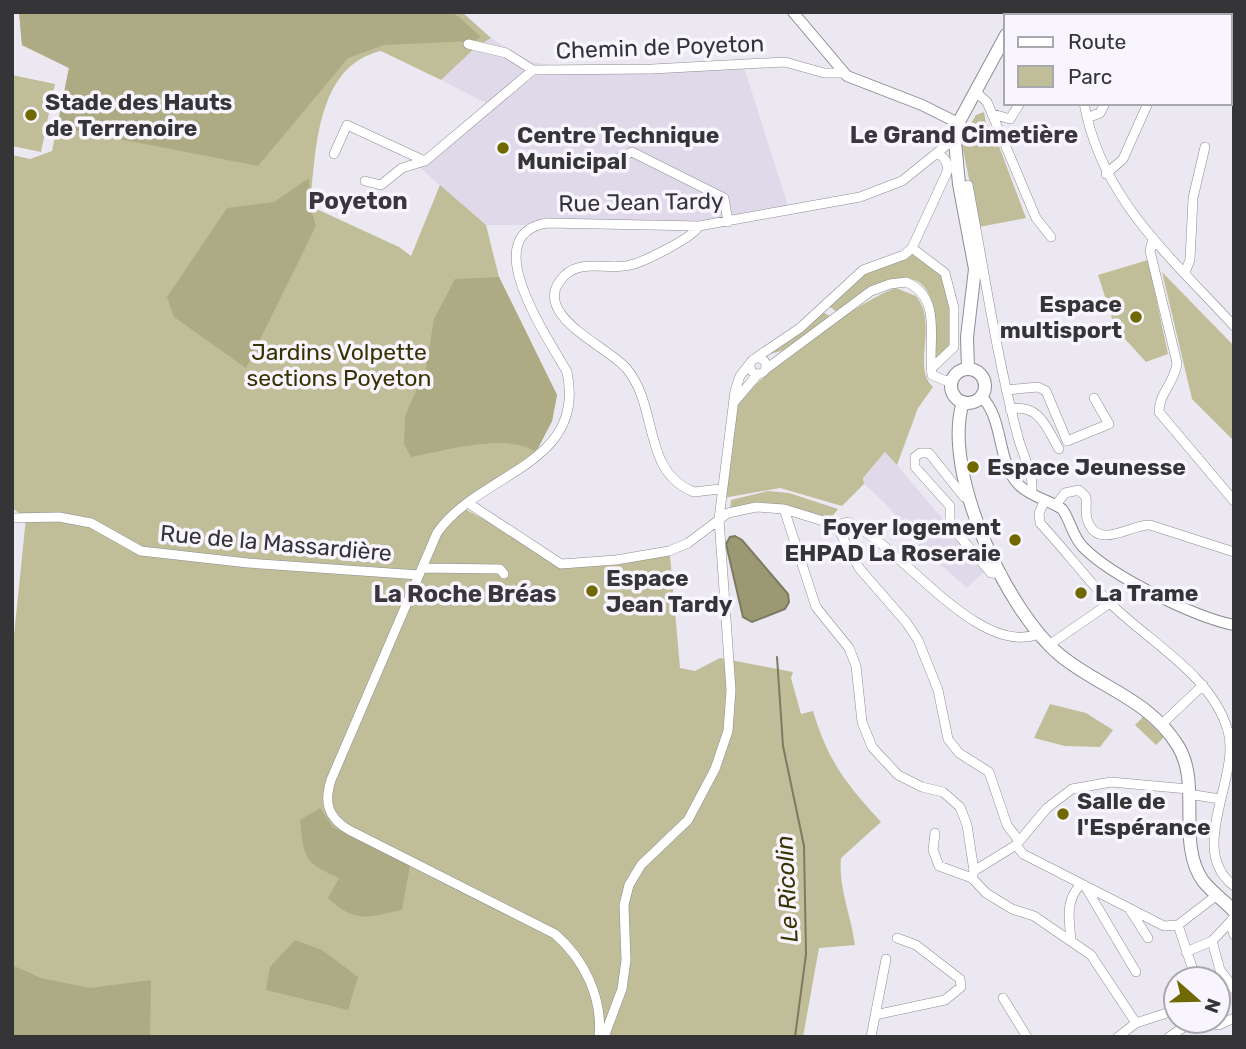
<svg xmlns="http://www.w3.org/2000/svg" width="1246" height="1049" font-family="Rubik,sans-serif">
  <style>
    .built { fill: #dfd9ea }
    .green { fill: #c0be98 }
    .forest { fill: #adab84 }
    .water { fill: #9b9973; stroke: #7c7b61; stroke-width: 2 }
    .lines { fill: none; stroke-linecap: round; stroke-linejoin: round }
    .stream { stroke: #7c7b61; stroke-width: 2 }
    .minor-casing { stroke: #8e8b94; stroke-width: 10 }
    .tertiary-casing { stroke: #8e8b94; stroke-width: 12 }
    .secondary-casing { stroke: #8e8b94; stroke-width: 14 }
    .minor { stroke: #fff; stroke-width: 9 }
    .tertiary { stroke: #fff; stroke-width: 10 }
    .secondary { stroke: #fff; stroke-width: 12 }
    .poi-dot { fill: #706902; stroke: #f8f5ff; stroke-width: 2.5 }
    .labels { text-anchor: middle; stroke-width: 7; stroke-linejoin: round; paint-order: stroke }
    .street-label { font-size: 23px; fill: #353437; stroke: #f8f5ff }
    .poi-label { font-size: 23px; font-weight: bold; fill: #353437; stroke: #f8f5ff; text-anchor: start }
    .park-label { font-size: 23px; fill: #363300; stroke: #f8f5ff }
    .neighbourhood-label { font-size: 24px; font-weight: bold; fill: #39363e; stroke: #f8f5ff }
    .water-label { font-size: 24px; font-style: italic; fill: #393603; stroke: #f8f5ff }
  </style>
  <rect width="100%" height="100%" fill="#ebe8f1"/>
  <path class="built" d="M491,38L531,62L552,65L743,64L788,206L717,224L485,225L418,166L488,104L441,80L476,47Z
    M886,452L986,570L967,588L919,546L886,504L864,484L863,478Z
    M1217,969L1234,993V1003L1218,1014V979H1200Z"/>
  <path class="green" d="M19,12H462L491,38L476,47L441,80L381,51C315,66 316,153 310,206L399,247L411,256L440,185L486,225L499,277L557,395L552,421L536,452L461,507L517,537L559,566L670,555L680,668L695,671L720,658L793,672L791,678L801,714L813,711C828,761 846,784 881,822L841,858C838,887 851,915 855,945L819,948L803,1037H12V655L26,518L12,508V155L30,159L52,151L69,68L22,45Z
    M12,75L55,84L41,152L12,146Z
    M984,112L986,123L997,141L1026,218L979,227L961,140L976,115Z
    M915,254L939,269L949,288L952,345L935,360C934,343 937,323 933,306C919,249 863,296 837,312L830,307L863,274Z
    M1148,260L1168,354L1146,362L1115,328L1098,275Z
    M1162,272L1234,346V441L1192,399Z
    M896,288L916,296C939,324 911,367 933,387L918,408L897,465L885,452L863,478L864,484L842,506L780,488L723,498L736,408C753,377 861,299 896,288Z
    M823,312L831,317L785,350L766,355Z
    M768,491L789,493L838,509L831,518L773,504L730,509L731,500Z
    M1050,704L1086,713L1113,730L1100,747L1065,746L1034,738Z
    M1143,717L1164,737L1156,745L1135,725Z"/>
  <path class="forest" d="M19,12H450L458,16L481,37L474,41L384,45L348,58L258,166L57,127L69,68L22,45Z
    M309,178L310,206L316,226L246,368L174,317L167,297L227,208L274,202Z
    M499,277L557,395L552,421L536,452C508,432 444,451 411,457L404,444L405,416L426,368L434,319L455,279Z
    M320,808L333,827L410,865L402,910C367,917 356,924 328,898L339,878C304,863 304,858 300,820Z
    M295,940L322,950L358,977L348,1010L266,990L270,967Z
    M12,965L41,978L90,988L151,980L150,1037H12Z"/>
  <path class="water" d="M735,536L742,540L788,594L789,602L785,609L752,622L743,617L726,544L730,537Z"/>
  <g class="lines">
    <path class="stream" d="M777,657L783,746L804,846L806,954L795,1037"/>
    <g class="minor-casing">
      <path id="minor" d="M1086,16V12
        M1133,16L1134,12
        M468,44L506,53L533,70
        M976,92L987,102L1036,218L1051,237
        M1084,103C1101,199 1171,257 1234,326
        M993,114L1010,119L1020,103
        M1087,118L1100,113L1105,103
        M334,154L347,125L425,161
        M607,163L632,152L724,198L728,222
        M1106,174L1123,159L1148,103
        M365,181L381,185L402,168L425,161L533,70L652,69L785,62L824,73H843
        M968,185C984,269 996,355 1018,437C1022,454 1036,478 1031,493
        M699,226C694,237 644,262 630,265C608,271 582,258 564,276C527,314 608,346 627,369C659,408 642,472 694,492L720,489
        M1153,238L1150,251L1177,363C1175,382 1159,393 1159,412L1234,501
        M1185,272L1190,260L1193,198L1205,147
        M757,357L800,328L863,270L904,255L912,248
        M750 366a8 8 0 1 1 16 0a8 8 0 1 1-16 0Z
        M766,369L871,291L890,284L906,282C944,298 927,343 932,375L951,383
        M931,369L954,347V308L945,273L912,248L948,170L946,161L938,152
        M1006,390L1038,387L1046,391L1067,441L1109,424L1094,398
        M735,401L758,374
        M1010,409C1040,404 1046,427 1059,449
        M968,495L964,497L929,453H920L915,457V467L950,506V525L991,573L1002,574
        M1045,500L1039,513L1040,523C1064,549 1086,578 1110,603C1149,642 1212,675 1228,731C1241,777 1186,850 1234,886
        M468,503L561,564L616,560L669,551L688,543L728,513L756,507L784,509L836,525L848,522C899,543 977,658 1038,634
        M1056,505L1065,493L1079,490L1086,497C1087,504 1085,512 1087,519C1097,552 1130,524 1150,525L1234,552
        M784,509L816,607L849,648L856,666L862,722L872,747L898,775L922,787L943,792L960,807L967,825L974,871L972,878
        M12,518L59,517L91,523L141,551L248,563L419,575
        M836,525L859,568L906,622L918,640L938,690L948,739L959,753L989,772L1007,825L1019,841
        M422,568L500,569L504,574
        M1049,645L1110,603
        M1162,724L1203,685
        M1188,794L1220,799
        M935,833L933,850L939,866L972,878L986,893L1012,909L1034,916L1091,955L1136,1023
        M1016,845L1023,854L1164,926L1178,925
        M974,871L1016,845L1047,808L1072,789L1111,782L1188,789
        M1085,886L1136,972
        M1130,910L1148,938
        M1234,917L1230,922L1234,935
        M1071,940C1069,917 1065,901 1081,884
        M1212,941L1220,970L1234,989
        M1186,952L1212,941L1230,922
        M1196,979L1178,925L1217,895
        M1003,998L1027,1037
        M875,1015L945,1000L961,987L960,979L916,945L897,938
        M1196,1021L1219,1025L1234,1018
        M599,1037C603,998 584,959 555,934L349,830C327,817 324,802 331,780L437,533C479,472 587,466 567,372C549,339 475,235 547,223L699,226L860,197L902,181L953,140
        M604,1037L622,989L626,960L624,905L629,885L641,865L688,820L715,769L728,731L731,690L719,519L735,391L740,376L751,362
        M871,1037L886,959
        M1118,1037L1136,1023L1176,1010
        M1169,1037L1193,1021"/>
    </g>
    <g class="tertiary-casing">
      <path id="tertiary" d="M793,12L847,76L922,105L958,123
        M981,396C1005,420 996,462 1019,485C1031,497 1049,500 1062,509C1071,521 1072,536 1083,547C1111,576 1194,617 1234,625"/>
    </g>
    <g class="secondary-casing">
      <path id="secondary" d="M1016,16L1018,12
        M968,369L967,337L975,269L959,184L954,131L1006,35
        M951 386a17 17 0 1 1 34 0a17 17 0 1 1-34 0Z
        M963,402C941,472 1007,612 1061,656C1101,688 1150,700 1178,746C1202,785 1176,843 1203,881C1212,892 1224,901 1234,911"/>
    </g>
    <use href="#minor" class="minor"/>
    <use href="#tertiary" class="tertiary"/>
    <use href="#secondary" class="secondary"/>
  </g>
  <g class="poi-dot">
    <circle cx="31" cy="115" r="7"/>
    <circle cx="503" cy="148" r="7"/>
    <circle cx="1136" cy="317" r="7"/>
    <circle cx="973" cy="467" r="7"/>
    <circle cx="1015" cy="540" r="7"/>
    <circle cx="592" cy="591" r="7"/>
    <circle cx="1081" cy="593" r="7"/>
    <circle cx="1063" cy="814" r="7"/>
  </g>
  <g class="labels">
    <g class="street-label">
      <text transform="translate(660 47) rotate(-2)" y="8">Chemin de Poyeton</text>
      <text transform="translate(641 202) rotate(-1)" y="8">Rue Jean Tardy</text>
      <text transform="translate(276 543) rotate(5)" y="8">Rue de la Massardière</text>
    </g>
    <g class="poi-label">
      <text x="45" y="110">Stade des Hauts<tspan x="45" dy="26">de Terrenoire</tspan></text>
      <text x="517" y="143">Centre Technique<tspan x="517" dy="26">Municipal</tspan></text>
      <text x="1122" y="312" text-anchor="end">Espace<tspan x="1122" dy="26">multisport</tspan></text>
      <text x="987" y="475">Espace Jeunesse</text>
      <text x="1001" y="535" text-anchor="end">Foyer logement<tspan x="1001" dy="26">EHPAD La Roseraie</tspan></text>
      <text x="606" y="586">Espace<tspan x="606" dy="26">Jean Tardy</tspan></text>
      <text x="1095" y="601">La Trame</text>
      <text x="1077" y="809">Salle de<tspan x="1077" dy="26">l'Espérance</tspan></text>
    </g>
    <g class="park-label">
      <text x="339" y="360">Jardins Volpette<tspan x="339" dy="26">sections Poyeton</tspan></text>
    </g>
    <g class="neighbourhood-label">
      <text x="964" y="143">Le Grand Cimetière</text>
      <text x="358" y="209">Poyeton</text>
      <text x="465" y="602">La Roche Bréas</text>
    </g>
    <g class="water-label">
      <text transform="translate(787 889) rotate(-93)" y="8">Le Ricolin</text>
    </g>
  </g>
  <rect width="1246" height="1049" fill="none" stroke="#353437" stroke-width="28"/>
  <rect x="1004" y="14" width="228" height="91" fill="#f8f5ff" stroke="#aaa8af" stroke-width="2"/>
  <rect x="1018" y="37" width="35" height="10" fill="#ffffff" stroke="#aaa8af" stroke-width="2"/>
  <text x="1068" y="49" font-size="21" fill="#353437">Route</text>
  <rect x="1018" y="66" width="35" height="21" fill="#c0be98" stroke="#aaa8af" stroke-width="2"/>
  <text x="1068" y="84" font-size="21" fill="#353437">Parc</text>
  <g transform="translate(1197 1000) rotate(110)"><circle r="33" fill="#f8f5ff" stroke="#aaa8af" stroke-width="2"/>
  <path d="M0-5L12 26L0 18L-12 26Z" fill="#706902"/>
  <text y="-10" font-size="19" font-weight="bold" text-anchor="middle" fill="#353437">N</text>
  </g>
</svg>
